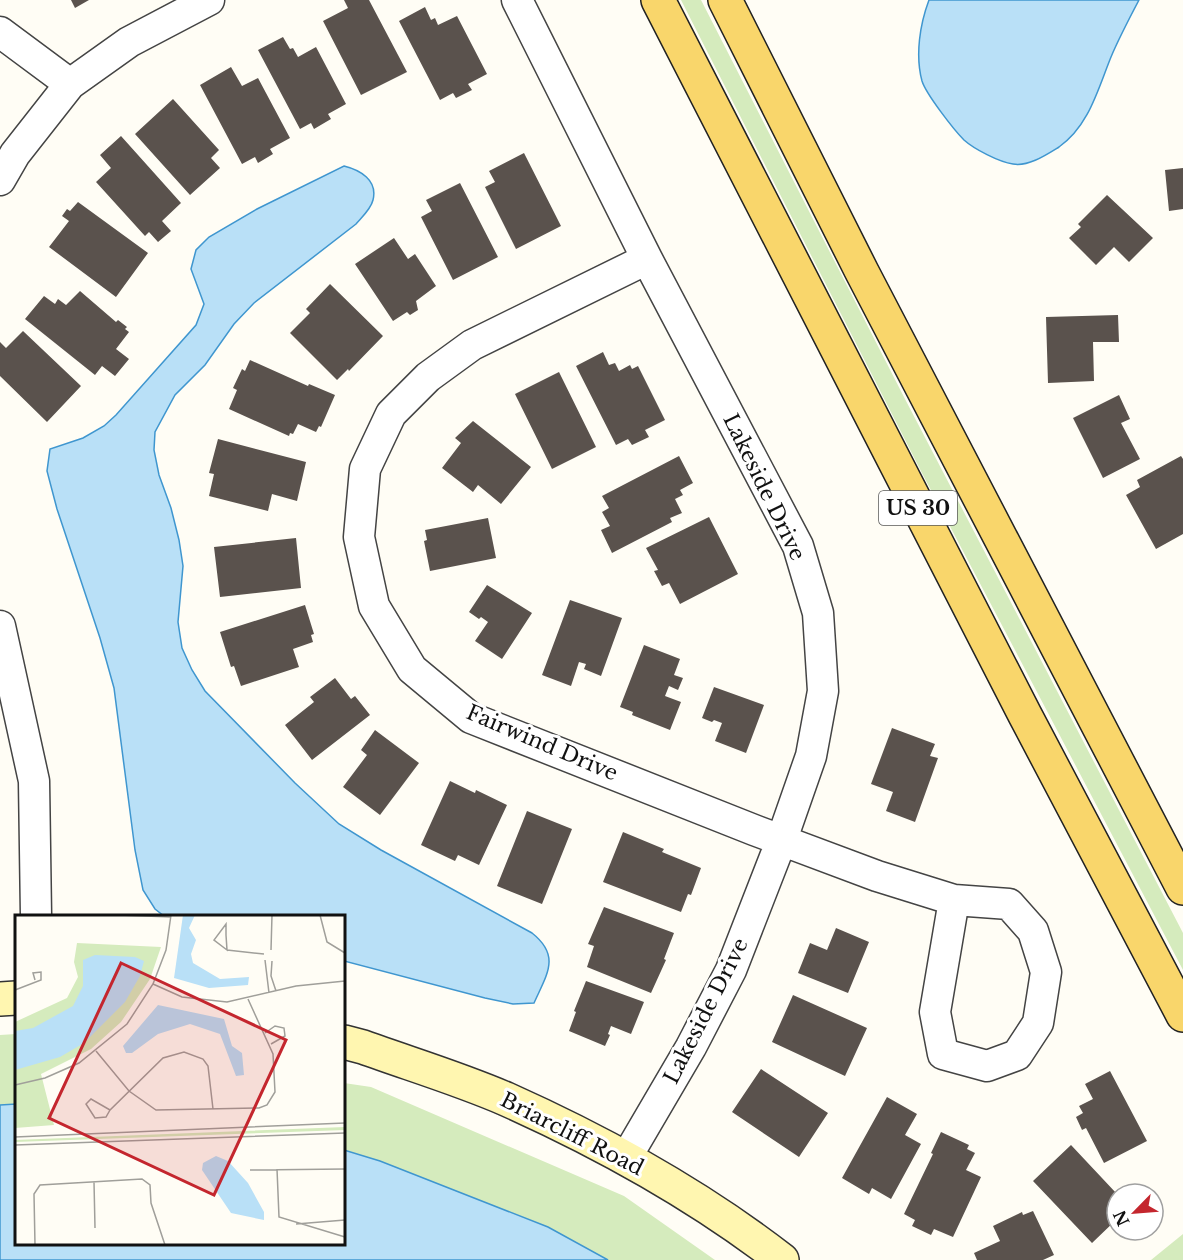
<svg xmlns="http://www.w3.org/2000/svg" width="1183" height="1260" font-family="'Libre Baskerville',serif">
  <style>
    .green { fill: #d5ebbd }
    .water { fill: #b9e0f7; stroke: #3f96cf; stroke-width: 1.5 }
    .building { fill: #5a524d }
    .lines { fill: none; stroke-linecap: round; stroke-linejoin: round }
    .street-casing { stroke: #444; stroke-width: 33 }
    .secondary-casing { stroke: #333; stroke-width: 36 }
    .primary-casing { stroke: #222; stroke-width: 36 }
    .street { stroke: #fff; stroke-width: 30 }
    .secondary { stroke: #fff6b0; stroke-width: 33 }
    .primary { stroke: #f9d66b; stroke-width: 33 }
    .labels { text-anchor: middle; stroke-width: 6; stroke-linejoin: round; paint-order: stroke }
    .shield { fill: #fff; stroke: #585858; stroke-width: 1.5 }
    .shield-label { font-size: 20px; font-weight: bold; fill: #111 }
    .street-label { font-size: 21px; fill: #111; stroke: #fff }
    .inset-road { fill: none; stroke: #a09f9a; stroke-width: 1.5 }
    .view { fill: #c4262e; fill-opacity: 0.15; stroke: #c4262e; stroke-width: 3 }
    .inset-edge { fill: none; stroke: #111; stroke-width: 3 }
  </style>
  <rect width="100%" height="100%" fill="#fffdf5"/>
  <path class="green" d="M681,0H701L905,399L1183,933V970L923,475Z
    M16,1034V1244H344V1083L371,1087L624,1196L715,1260H0V1035Z
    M1183,1234V1260H1151Z"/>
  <path class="water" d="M929,0H1139C1129,19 1119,38 1111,57C1098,89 1089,126 1059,147C1046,155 1028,167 1013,164C999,162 974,149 964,140C954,130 926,94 922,81C915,55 920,24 929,0Z
    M344,166C360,170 378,180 373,200C371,209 362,217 356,224L254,303L234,324L205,365L175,395L155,432L154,450L159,475L171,508L179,540L183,566L178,622L182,648L192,670L205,691L295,783L339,824L381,850L532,933C561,956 547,974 534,1003L513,1004L485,998L344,961V916H164L155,909L143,890L135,850L114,688L100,638L57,509L47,471L50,449L83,438L104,426L116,415L196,325L204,304L191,269L196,250L209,237L257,209Z
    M16,1104V1244H344V1150L380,1161L548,1227L608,1260H0V1105Z"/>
  <path class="building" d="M71,0H89L75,8Z
    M344,0H369L407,72L361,95L323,21L348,8Z
    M425,7L431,20L435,18L438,25L457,16L487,74L468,84L472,90L456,98L453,93L440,100L399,21Z
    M283,37L290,49L293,48L298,57L316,47L346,104L328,114L331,119L314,129L311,123L300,129L258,50Z
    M231,67L242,86L258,78L290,138L270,149L273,154L258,163L255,157L242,164L200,85Z
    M173,99L219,150L211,158L220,168L190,195L135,134Z
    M121,136L181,203L162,221L171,231L158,242L149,232L145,236L96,182L111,168L100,155Z
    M524,153L561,226L516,249L485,187L495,182L489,171Z
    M1183,168V209L1169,211L1165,170Z
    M460,183L498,257L453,280L421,217L432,211L426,200Z
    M1107,195L1153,238L1129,262L1114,247L1096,265L1069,238L1081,227L1078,224Z
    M78,202L148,253L116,297L49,247L69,221L62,216L67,209L70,211Z
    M394,238L408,259L415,254L436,286L416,301L418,310L410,315L407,312L393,321L355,264Z
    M330,284L383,336L349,371L348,369L337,380L290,333L310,313L306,309Z
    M80,291L116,322L118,320L127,327L125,329L129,332L116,349L129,359L115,376L102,366L95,375L25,319L44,296L55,304L58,299L66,305Z
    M1118,315L1119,342H1093L1094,381L1048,383L1046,317Z
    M23,331L81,386L47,422L0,376V342L6,348Z
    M603,352L609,365L615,363L619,371L630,365L632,369L638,366L665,420L645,430L649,437L632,445L628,439L616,445L576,366Z
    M250,360L308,386L309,384L335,395L321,427L319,426L316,432L298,424L293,434L290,433L289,436L229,409L237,390L233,388L242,369L245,371Z
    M559,372L596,447L552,469L515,394Z
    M1119,395L1130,419L1121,423L1140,459L1103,478L1073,418Z
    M473,421L531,467L501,504L478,485L473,492L442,468L461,443L455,438Z
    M218,439L306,462L297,501L272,494L268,511L209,496L214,474L209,473Z
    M679,456L693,483L680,490L683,495L675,499L682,513L670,518L672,522L612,553L601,530L610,526L602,512L609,508L602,496Z
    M1181,456L1183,459V534L1156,549L1126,495L1140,487L1137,480Z
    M709,517L738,574L680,604L669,583L662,586L654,571L658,570L646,548Z
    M488,518L496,558L430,571L424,541L427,540L425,530Z
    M296,538L301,588L220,597L214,547Z
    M487,585L532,613L502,659L475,641L488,622L481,617L479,619L469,612Z
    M570,600L622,618L601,676L584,669L586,664L579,662L571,686L542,675Z
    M305,605L314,634L311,635L313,642L293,649L299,667L241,686L234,666L231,667L220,632Z
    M644,645L680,659L674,675L683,678L678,690L669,686L665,696L681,702L670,730L632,715L633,712L620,707Z
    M335,678L351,699L355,696L370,715L312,760L285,725L314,702L310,697Z
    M714,687L764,705L746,753L715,741L722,723L714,720L712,722L702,718Z
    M892,728L935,744L930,756L938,758L915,822L886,811L893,792L871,784Z
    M375,730L419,763L380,815L343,787L367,755L361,750Z
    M450,781L475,793L476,790L507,805L479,865L458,855L455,861L421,845Z
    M527,811L572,829L542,904L497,886Z
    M623,832L664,849L662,852L701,868L691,895L688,894L681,912L603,882Z
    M604,907L674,933L664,959L666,960L651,993L587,967L594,946L588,944Z
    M836,928L869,942L848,993L798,973L810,943L827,950Z
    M586,981L644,1002L631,1034L611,1026L608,1034L610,1035L605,1046L569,1031L576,1012L574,1011Z
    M793,995L867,1028L845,1076L772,1042Z
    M761,1069L828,1113L799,1157L732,1112Z
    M1110,1071L1147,1141L1104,1163L1086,1128L1082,1130L1076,1117L1083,1113L1079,1106L1093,1099L1085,1084Z
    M887,1097L917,1114L905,1135L921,1144L891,1199L872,1188L869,1194L842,1178Z
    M941,1132L969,1145L967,1149L975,1153L966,1170L981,1177L953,1237L934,1229L931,1235L912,1226L915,1220L904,1214L933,1154L931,1153Z
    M1071,1145L1117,1194V1219L1092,1243L1033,1181Z
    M1033,1211L1054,1255L1043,1260H977L974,1253L1000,1241L993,1226L1022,1212L1023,1215Z"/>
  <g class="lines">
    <g class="street-casing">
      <path id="street" d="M517,0L647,259L798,546L818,613L823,691L811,756L782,839L731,970L691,1047L626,1158
        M0,32L70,84
        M0,180L15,154L70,84L129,42L209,0
        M647,259L472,345L428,377L391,414L365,469L359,537L374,606L412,669L471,718L754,830L877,876L954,900L935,1012L943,1054L987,1066L1017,1055L1038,1023L1046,972L1033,931L1009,904L954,900
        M0,626L34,781L36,916"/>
    </g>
    <g class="secondary-casing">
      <path id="secondary" d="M0,999L16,998
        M344,1042L363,1047C410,1064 460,1079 506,1099C602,1142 698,1195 782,1260"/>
    </g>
    <g class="primary-casing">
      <path id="primary" d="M658,0L1025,715L1183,1015
        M725,0L862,272L1183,888"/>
    </g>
    <use href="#street" class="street"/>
    <use href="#secondary" class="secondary"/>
    <use href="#primary" class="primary"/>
  </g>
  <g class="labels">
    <rect class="shield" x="879" y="491" width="78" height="34" rx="4.5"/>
    <g class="shield-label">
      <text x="918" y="515">US 30</text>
    </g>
    <g class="street-label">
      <text transform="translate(764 487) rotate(64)" y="7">Lakeside Drive</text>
      <text transform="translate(542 743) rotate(23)" y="7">Fairwind Drive</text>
      <text transform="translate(706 1011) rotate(-63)" y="7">Lakeside Drive</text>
      <text transform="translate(572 1134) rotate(27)" y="7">Briarcliff Road</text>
    </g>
  </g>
  <g transform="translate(15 915)">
    <rect width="330" height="330" fill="#fffdf5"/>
    <path d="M62,28L146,32L135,64L106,107L76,134L26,159L39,210L0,213V107L52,83L63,62L59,47ZM330,212V215L0,227V225Z" fill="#d5ebbd"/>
    <path d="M168,0H180L174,13L181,25L176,39L178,48L205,64L234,62L233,70L194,73L159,63ZM80,40L120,42L129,46L125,61L110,87L69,128L45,142L0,155V116L18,113L58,91L68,71V45ZM143,90L209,104L217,131L227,138L229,160L221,161L205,119L175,109L143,119L117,138H111L108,131ZM201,241L213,246L233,268L249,297V305L216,298L187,255L188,248Z" fill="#b9e0f7"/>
    <path class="inset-road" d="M103,0L156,2M305,0L312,27L330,38M211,9V20L212,35L199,25ZM212,35L249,39M256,35L257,0M250,45L254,78M257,46L256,61L261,76M138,69L167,82L212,87L281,71L330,66M0,75L26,65V57L18,58L20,65M250,118L260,111L269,113L270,121L256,129M81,136L114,176L141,195L244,193L252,190L260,177L258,139L233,84M0,170L30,163L64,148L112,109L138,69L151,35L156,0M95,195L91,202L80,203L71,189L76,184L95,195L148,143L169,137L188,144L193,151L198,194M0,222L330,208M0,230L330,218M262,254L264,302L330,322M235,255L330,254M79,267L80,313M281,309L330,305M20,330L19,279L25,270L127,264L135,270L136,288L150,330"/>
    <path class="view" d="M106,48L271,125L199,280L34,203Z"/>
    <rect width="330" height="330" class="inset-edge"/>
  </g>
  <g transform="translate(1135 1212) rotate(245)"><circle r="28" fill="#ffffff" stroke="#a0a0a0" stroke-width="1.5"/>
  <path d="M0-4.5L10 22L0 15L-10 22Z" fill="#c4262e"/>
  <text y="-9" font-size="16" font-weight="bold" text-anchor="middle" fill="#111111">N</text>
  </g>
</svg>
